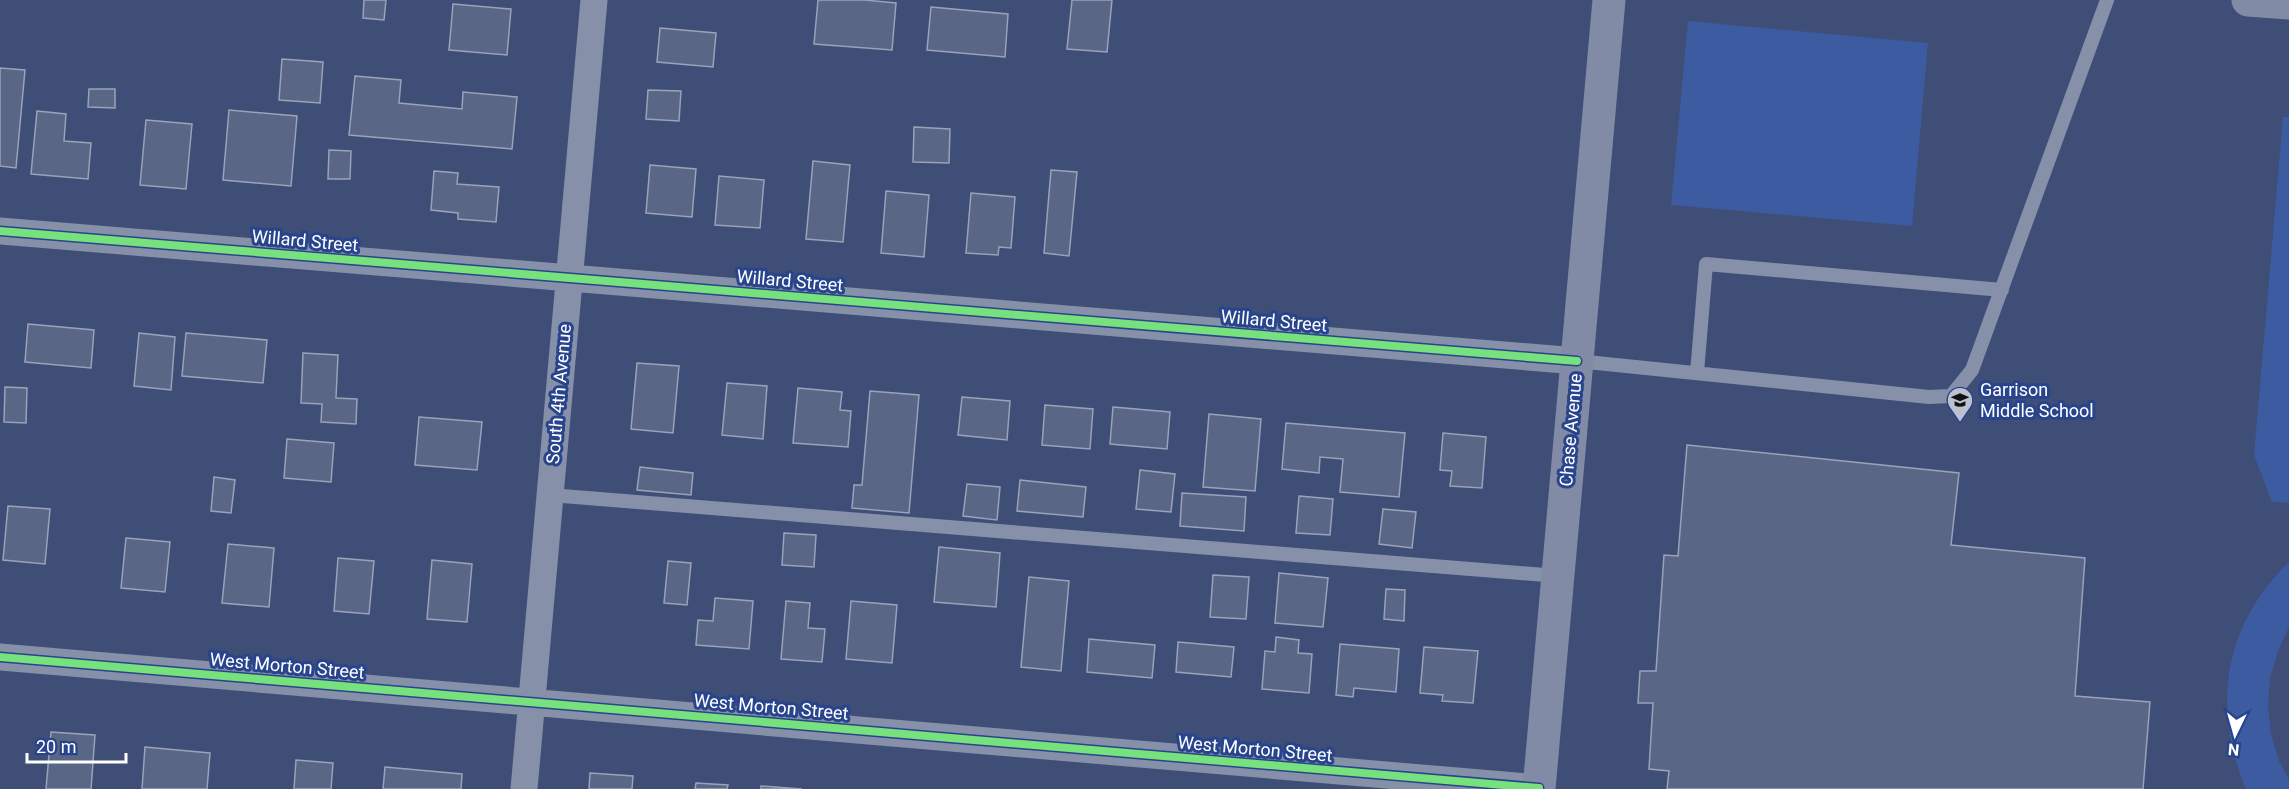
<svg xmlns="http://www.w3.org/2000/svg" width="2289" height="789" font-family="Roboto,sans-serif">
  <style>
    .green { fill: #3c5ba1 }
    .building { fill: #5a6685; stroke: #9aa2b9; stroke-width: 1.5 }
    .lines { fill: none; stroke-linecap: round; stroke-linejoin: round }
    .lane { stroke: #8690a9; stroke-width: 14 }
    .street { stroke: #8690a9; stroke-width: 27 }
    .secondary { stroke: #818ba6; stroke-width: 33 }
    .cycleway-casing { stroke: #28448c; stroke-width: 11 }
    .cycleway { stroke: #77e17e; stroke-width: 8 }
    .labels { text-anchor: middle; stroke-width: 6; stroke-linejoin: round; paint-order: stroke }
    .street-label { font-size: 18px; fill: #fff; stroke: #28448c }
    .poi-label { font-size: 18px; fill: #fff; stroke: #28448c; text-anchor: start }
  </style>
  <rect width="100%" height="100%" fill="#3f4e76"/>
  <path class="green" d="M1688,21L1928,43L1912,226L1671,205Z
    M2283,117H2289V503L2272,502L2254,455Z
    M2289,562V627L2278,651L2270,678L2268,706L2271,734L2279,761L2289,780V789H2246C2211,708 2224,624 2289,562Z"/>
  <path class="building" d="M364,0H386L384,20L363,18Z
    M818,0H865L896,3L892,50L814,44Z
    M1072,0H1112L1107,52L1067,49Z
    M453,4L511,9L507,55L449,50Z
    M931,7L1008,14L1005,57L927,50Z
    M660,28L716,33L713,67L657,62Z
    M282,59L323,62L320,103L279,100Z
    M0,68L25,70L16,168L0,166Z
    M355,76L401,80L399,103L462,109L463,92L517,97L512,149L349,135Z
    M89,89H115V108L88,107Z
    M648,90L681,91L679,121L646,119Z
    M229,110L297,116L291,186L223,180Z
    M37,111L66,114L64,141L91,143L88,179L31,174Z
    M146,120L192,124L186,189L140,185Z
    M914,127L950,129L949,163L913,162Z
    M329,150L351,151L350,179H328Z
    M813,161L850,165L843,242L806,239Z
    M650,165L696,169L692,217L646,213Z
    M1051,170L1077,172L1069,256L1044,253Z
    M434,171L458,173L457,184L499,187L496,222L458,219V213L431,210Z
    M719,176L764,180L760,228L715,225Z
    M886,191L929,195L924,257L881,253Z
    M971,193L1015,197L1011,248L999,247L998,255L966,253Z
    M28,324L94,330L91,368L25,362Z
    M139,333L175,337L171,390L134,386Z
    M186,333L267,340L263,383L182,376Z
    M303,353L338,355L336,398L357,399L356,424L321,422L322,404L301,403Z
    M637,363L679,366L673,433L631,429Z
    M727,383L767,386L763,439L722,435Z
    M5,387L27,388L26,423L4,422Z
    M798,388L842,392L840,410L851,411L848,447L793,443Z
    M870,391L919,395L909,513L852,508L854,485H862Z
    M962,397L1010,401L1007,440L958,435Z
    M1045,405L1093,409L1090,449L1042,445Z
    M1113,407L1170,412L1167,449L1110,444Z
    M1209,414L1261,419L1255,491L1203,487Z
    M419,417L482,422L477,470L415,465Z
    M1286,423L1405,433L1399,497L1340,492L1343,459L1320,457L1319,473L1282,469Z
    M1443,433L1486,437L1482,488L1450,486L1452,471L1440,470Z
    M287,439L334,443L331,482L284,478Z
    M1687,445L1959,473L1951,545L2085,558L2075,696L2150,702L2143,789H1667L1669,771L1649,769L1653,703H1638L1640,671H1656L1664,555L1678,556Z
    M640,467L693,473L691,495L637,490Z
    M1140,470L1175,474L1171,512L1136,509Z
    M214,477L235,480L231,513L211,511Z
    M1020,480L1086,487L1083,517L1017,511Z
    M967,484L1000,487L997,520L963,516Z
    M1182,493L1246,497L1244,531L1180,526Z
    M1299,496L1333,499L1330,535L1296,533Z
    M8,506L50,509L45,564L3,560Z
    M1383,509L1416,512L1412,548L1379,544Z
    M784,533L816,535L814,567L782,565Z
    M126,538L170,542L165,592L121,588Z
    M228,544L274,548L269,607L222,603Z
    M939,547L1000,553L996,607L934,602Z
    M338,558L374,561L369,614L334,611Z
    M432,560L472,564L467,622L427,619Z
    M668,561L691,563L687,605L664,603Z
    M1279,573L1328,578L1323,627L1275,623Z
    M1213,575L1249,577L1246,619L1210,617Z
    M1029,577L1069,581L1061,671L1021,667Z
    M1386,589L1405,590L1404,621L1384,619Z
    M715,598L753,601L749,649L696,645L698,620L713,621Z
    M786,601L810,603L808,628L825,629L822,662L781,659Z
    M851,601L897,605L892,663L846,659Z
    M1276,637L1299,640L1298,653L1312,654L1309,693L1262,689L1265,651L1275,652Z
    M1089,639L1155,645L1152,678L1087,672Z
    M1178,642L1234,647L1231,677L1176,672Z
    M1340,644L1399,649L1396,692L1354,688L1353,697L1336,695Z
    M1424,647L1478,651L1473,703L1442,701L1443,695L1420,693Z
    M51,732L95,735L91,789H46Z
    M145,747L210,753L207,789H142Z
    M296,760L333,763L331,789H294Z
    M385,767L462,774L461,789H383Z
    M590,773L633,776L632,789H589Z
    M696,783L728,785L727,789H695Z
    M761,786L802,789H761Z"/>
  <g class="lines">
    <path class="lane" d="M1577,361L1929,397L1951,396L1972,370L2107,0
      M1697,373L1706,264L2002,290
      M550,495L1558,576"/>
    <path class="street" d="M0,231L1577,361
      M0,657L1539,788
      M524,789L594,0"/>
    <path class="secondary" d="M2248,0L2289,3
      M1539,789L1609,0"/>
    <g class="cycleway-casing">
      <path id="cycleway" d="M0,231L1577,361
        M0,657L1539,788"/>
    </g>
    <use href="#cycleway" class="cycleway"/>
  </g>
  <defs>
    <g id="school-pin" transform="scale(1.35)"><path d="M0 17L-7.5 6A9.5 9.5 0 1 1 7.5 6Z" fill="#bcc1cf" stroke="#28448c"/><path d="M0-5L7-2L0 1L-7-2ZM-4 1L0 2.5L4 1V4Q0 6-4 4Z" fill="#111"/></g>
  </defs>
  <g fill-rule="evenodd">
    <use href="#school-pin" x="1960" y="400"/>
  </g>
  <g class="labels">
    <g class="street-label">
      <text transform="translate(305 241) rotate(5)" y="6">Willard Street</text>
      <text transform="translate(790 281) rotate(5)" y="6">Willard Street</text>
      <text transform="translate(1274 321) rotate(5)" y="6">Willard Street</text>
      <text transform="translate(559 394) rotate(-85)" y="6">South 4th Avenue</text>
      <text transform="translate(1571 430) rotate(-85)" y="6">Chase Avenue</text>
      <text transform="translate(287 666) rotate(5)" y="6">West Morton Street</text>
      <text transform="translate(771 707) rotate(5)" y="6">West Morton Street</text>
      <text transform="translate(1255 749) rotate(5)" y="6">West Morton Street</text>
    </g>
    <g class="poi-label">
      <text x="1980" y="396">Garrison<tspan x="1980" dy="21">Middle School</tspan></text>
    </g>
  </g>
  <g transform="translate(2235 735) rotate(185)" stroke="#28448c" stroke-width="4.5" paint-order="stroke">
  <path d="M0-4.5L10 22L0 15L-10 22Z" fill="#ffffff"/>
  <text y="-9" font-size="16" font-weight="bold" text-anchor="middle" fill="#ffffff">N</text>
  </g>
  <path d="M27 753v9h99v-9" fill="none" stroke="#ffffff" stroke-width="3"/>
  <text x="36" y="753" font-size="18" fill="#ffffff" stroke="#28448c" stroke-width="4.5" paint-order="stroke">20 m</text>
</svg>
